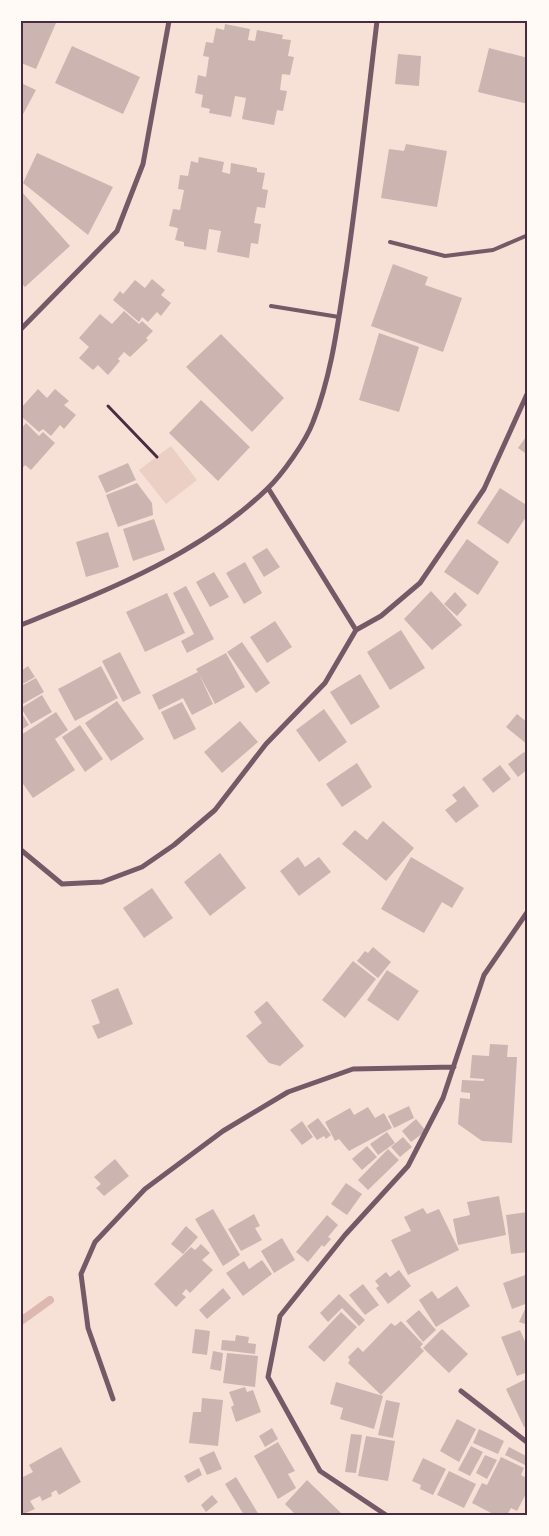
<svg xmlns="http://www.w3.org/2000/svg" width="549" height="1536" font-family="Inter,sans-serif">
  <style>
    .green { fill: #ebcfc5 }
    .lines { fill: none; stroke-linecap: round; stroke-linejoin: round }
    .stream { stroke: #dcb8b0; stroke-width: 8 }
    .building { fill: #ccb4b1 }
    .path { stroke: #4a2c40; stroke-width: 3 }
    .service { stroke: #755966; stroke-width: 4 }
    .minor { stroke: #755966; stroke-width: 5 }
    .neatline { fill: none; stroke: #4a2c40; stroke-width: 2 }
  </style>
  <rect width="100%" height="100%" fill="#f7e1d7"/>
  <path class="green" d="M171,446L197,480L166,504L139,470Z"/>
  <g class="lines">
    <path class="stream" d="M21,1321L50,1300"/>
  </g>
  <path class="building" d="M21,21L56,23L36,69L21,63Z
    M225,24L250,29L248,40L255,41L257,30L283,35L282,39L291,40L288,56L294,57L290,75L282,74L280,90L287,91L283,111L277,110L274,125L242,119L246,98L235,96L231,117L209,113L210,109L201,107L203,95L195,93L198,75L206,77L209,57L203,56L206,42L213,43L216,28L224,30Z
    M72,46L140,77L123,114L55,83Z
    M489,48L528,58V104L478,92Z
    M398,54L421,56L419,86L395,84Z
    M21,83L36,90L21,118Z
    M406,144L447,151L437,207L381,198L389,149L404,151Z
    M37,153L113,187L88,235L23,183Z
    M199,157L224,162L222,172L230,174L231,163L257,168V172L265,173L262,189L268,190L265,208L257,207L254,223L261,224L258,244L251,243L249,258L217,252L221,231L209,229L206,250L184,246V242L175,240L178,228L169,226L173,209L180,210L184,190L178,189L180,175L188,176L191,161L198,163Z
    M21,191L70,246L25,287L21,283Z
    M393,264L428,277L425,285L462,298L443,352L371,326Z
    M152,279L165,290L161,295L171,303L161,316L157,312L148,322L142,317L139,322L113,300L120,291L123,294L135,280L145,288Z
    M124,311L139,324L142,321L153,331L146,338L148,340L130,357L124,352L118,359L120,361L108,375L98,365L93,370L79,358L89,347L79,338L100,314L112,324Z
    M379,333L419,347L399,412L359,400Z
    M221,334L284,398L252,432L186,367Z
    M38,389L47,398L55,389L69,401L64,405L76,415L64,429L60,425L51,436L43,429L39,432L21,416V408Z
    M201,400L250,447L218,481L169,433Z
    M26,423L39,436L43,432L55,443L31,470L25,465L21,470V429Z
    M528,434V455L518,448Z
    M128,463L136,480L106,493L98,476Z
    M137,483L152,503L153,515L118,527L106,495Z
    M500,488L528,506V514L508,544L477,523Z
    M154,519L165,550L133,561L123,529Z
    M108,532L119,567L86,577L76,542Z
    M467,539L499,562L478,595L444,572Z
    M267,548L280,567L264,577L252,557Z
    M245,562L262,593L244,604L226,573Z
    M214,572L229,597L210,607L196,582Z
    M186,586L214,639L187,653L181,641L194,634L173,593Z
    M431,591L462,625L432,650L404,619Z
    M455,592L467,605L457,616L444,604Z
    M167,593L185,633L145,652L126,612Z
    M275,621L292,647L267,663L250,637Z
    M401,630L425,668L390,690L367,652Z
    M242,642L270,683L256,693L227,652Z
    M120,652L141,693L123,702L102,661Z
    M226,653L245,687L215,704L199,674L213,704L192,715L183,698L159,710L152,695L198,672L196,669Z
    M28,666L35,677L21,685V671Z
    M101,666L118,698L75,721L58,689Z
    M360,674L380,707L351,725L330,692Z
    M36,678L44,692L21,705V686Z
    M42,695L52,712L31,724L21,708Z
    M117,701L144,739L111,761L85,723Z
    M182,702L196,729L174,740L161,712Z
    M324,709L347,742L319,762L296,730Z
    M21,712L29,725L21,730Z
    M56,712L68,730L55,739L75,770L33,798L21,781V735Z
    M517,714L528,723V745L506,727Z
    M240,721L258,742L222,773L204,752Z
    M80,725L103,759L85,772L62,737Z
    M524,752L528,757V769L518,777L508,764Z
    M357,763L372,787L342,807L326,784Z
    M500,765L511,779L493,793L482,779Z
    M464,786L479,806L456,823L445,810L457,801L452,795Z
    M383,821L414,848L386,881L342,844L355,830L367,840Z
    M220,853L246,888L210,916L184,882Z
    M298,857L305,867L319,857L331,872L299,896L280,871Z
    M411,857L464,888L452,908L442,902L424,933L381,909Z
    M152,888L173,918L144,938L123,908Z
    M373,947L391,962L378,978L357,961L365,951L368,953Z
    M353,961L376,979L345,1018L322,1000Z
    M387,970L419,991L398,1021L367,1000Z
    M118,988L133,1024L98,1039L92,1026L100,1023L91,1000Z
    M267,1001L304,1046L280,1066L269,1063L246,1036L262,1023L254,1012Z
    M490,1044L508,1045L507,1057H517L512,1143L482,1141L458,1124L460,1098L470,1099V1093L461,1092L462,1080L484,1081V1079L470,1078L472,1055L489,1056Z
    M409,1106L414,1118L394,1128L388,1116Z
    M368,1107L375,1118L384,1113L392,1128L349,1151L339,1139L335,1141L325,1122L350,1108L354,1115Z
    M318,1118L331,1135L326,1139L324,1136L317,1140L307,1126Z
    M416,1119L426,1131L411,1142L402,1131Z
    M302,1121L313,1137L302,1145L290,1130Z
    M387,1132L395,1143L378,1155L370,1144Z
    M403,1137L412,1147L400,1157L391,1147Z
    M367,1146L377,1157L362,1170L352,1159Z
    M388,1149L399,1160L368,1190L358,1180Z
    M115,1159L129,1176L104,1196L96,1188L101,1184L94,1177Z
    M346,1183L362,1194L347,1215L331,1204Z
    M499,1196L506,1235L458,1245L453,1219L470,1215L467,1202Z
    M423,1208L427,1214L439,1209L459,1250L408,1275L391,1240L411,1231L404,1217Z
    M213,1209L240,1255L223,1266L195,1219Z
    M528,1212V1252L511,1254L506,1215Z
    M254,1214L260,1226L255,1228L262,1240L241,1251L228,1229Z
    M327,1215L338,1225L328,1237L331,1239L324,1247L322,1245L308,1262L296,1252Z
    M186,1226L198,1237L183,1254L171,1244Z
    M282,1238L295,1260L274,1273L261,1251Z
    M201,1244L210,1253L202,1260L213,1270L190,1293L186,1289L182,1294L186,1297L176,1307L154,1284L191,1247L195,1250Z
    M262,1260L272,1274L243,1296L226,1273L244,1261L249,1269Z
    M399,1270L411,1286L388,1304L376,1288L379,1286L375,1281L386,1272L390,1277Z
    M528,1274V1303L512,1309L503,1283Z
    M363,1284L379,1305L365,1315L349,1295Z
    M457,1286L470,1306L436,1327L419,1300L432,1291L438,1299Z
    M223,1288L231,1298L207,1319L199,1310Z
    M339,1294L365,1320L359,1326L342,1308L328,1322L320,1313Z
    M525,1309L528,1310V1325L519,1322Z
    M419,1310L436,1330L423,1342L406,1321Z
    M341,1312L357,1327L324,1362L308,1347Z
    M401,1321L423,1344L420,1347L424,1351L381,1395L348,1363L350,1360L348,1357L358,1347L363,1352L391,1323L395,1326Z
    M195,1329L210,1331L207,1355L192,1353Z
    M442,1329L468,1354L449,1373L423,1348Z
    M520,1330L528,1348V1372L517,1376L501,1337Z
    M236,1335L249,1337L248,1343L256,1344L255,1354L221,1350L222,1340L235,1341Z
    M213,1351L223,1353L221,1371L210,1369Z
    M227,1353L258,1356L255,1387L223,1383Z
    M528,1378V1426L524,1427L506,1389Z
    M336,1382L383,1396L374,1429L340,1419L343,1408L330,1404Z
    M245,1387L247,1392L253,1390L261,1412L236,1422L231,1407L234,1405L229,1392Z
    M202,1398L223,1400L218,1446L189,1443L193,1412H201Z
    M386,1400L400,1403L393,1438L378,1435Z
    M457,1419L476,1429L459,1462L440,1451Z
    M272,1428L278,1439L265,1447L259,1436Z
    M479,1429L504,1441L498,1454L473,1443Z
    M351,1434L362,1435L356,1473L345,1472Z
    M366,1436L395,1441L388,1481L358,1476Z
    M278,1442L295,1471L288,1474L296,1488L278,1499L254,1456Z
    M471,1446L483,1452L470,1476L458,1470Z
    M61,1447L81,1482L59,1495L56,1490L51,1493L52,1496L42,1501L40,1496L30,1501L35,1509L21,1515V1478L33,1472L29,1465Z
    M509,1447L528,1457L525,1465L505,1455Z
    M214,1451L222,1469L207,1475L199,1458Z
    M485,1455L497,1460L487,1479L476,1473Z
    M501,1457L524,1468L521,1475L528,1479V1490L517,1511L511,1508L507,1515H495L472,1503L482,1483L487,1485Z
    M423,1458L446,1469L433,1495L420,1489L421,1485L412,1481Z
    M199,1468L202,1475L188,1483L184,1476Z
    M449,1471L476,1484L464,1508L437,1495Z
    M236,1477L259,1515H244L225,1484Z
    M307,1480L341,1513L339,1515H296L285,1504Z
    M212,1495L218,1502L206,1512L201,1505Z"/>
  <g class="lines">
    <path class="path" d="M108,406L157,457"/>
    <path class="service" d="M390,242L445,256L493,250L528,235
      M271,306L339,317"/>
    <path class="minor" d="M21,329L117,231L143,164L169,21
      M268,488L356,630
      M21,625C108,590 199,555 267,489C282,475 306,441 313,422C332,374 338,322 346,271C358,188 367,105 377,21
      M21,850L62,884L102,882L142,867L174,845L215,810L266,744L325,683L356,630L381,616L420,583L484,489L528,392
      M461,1391L528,1443
      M113,1399L88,1328L81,1274L95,1242L145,1189L223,1131L288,1092L353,1069L454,1067
      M386,1515L320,1471L268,1377L280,1316L345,1235L408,1166L443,1098L484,975L528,911"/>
  </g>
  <rect width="549" height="1536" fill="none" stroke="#fffaf5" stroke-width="45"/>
  <rect x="22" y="22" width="504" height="1492" class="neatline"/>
</svg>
